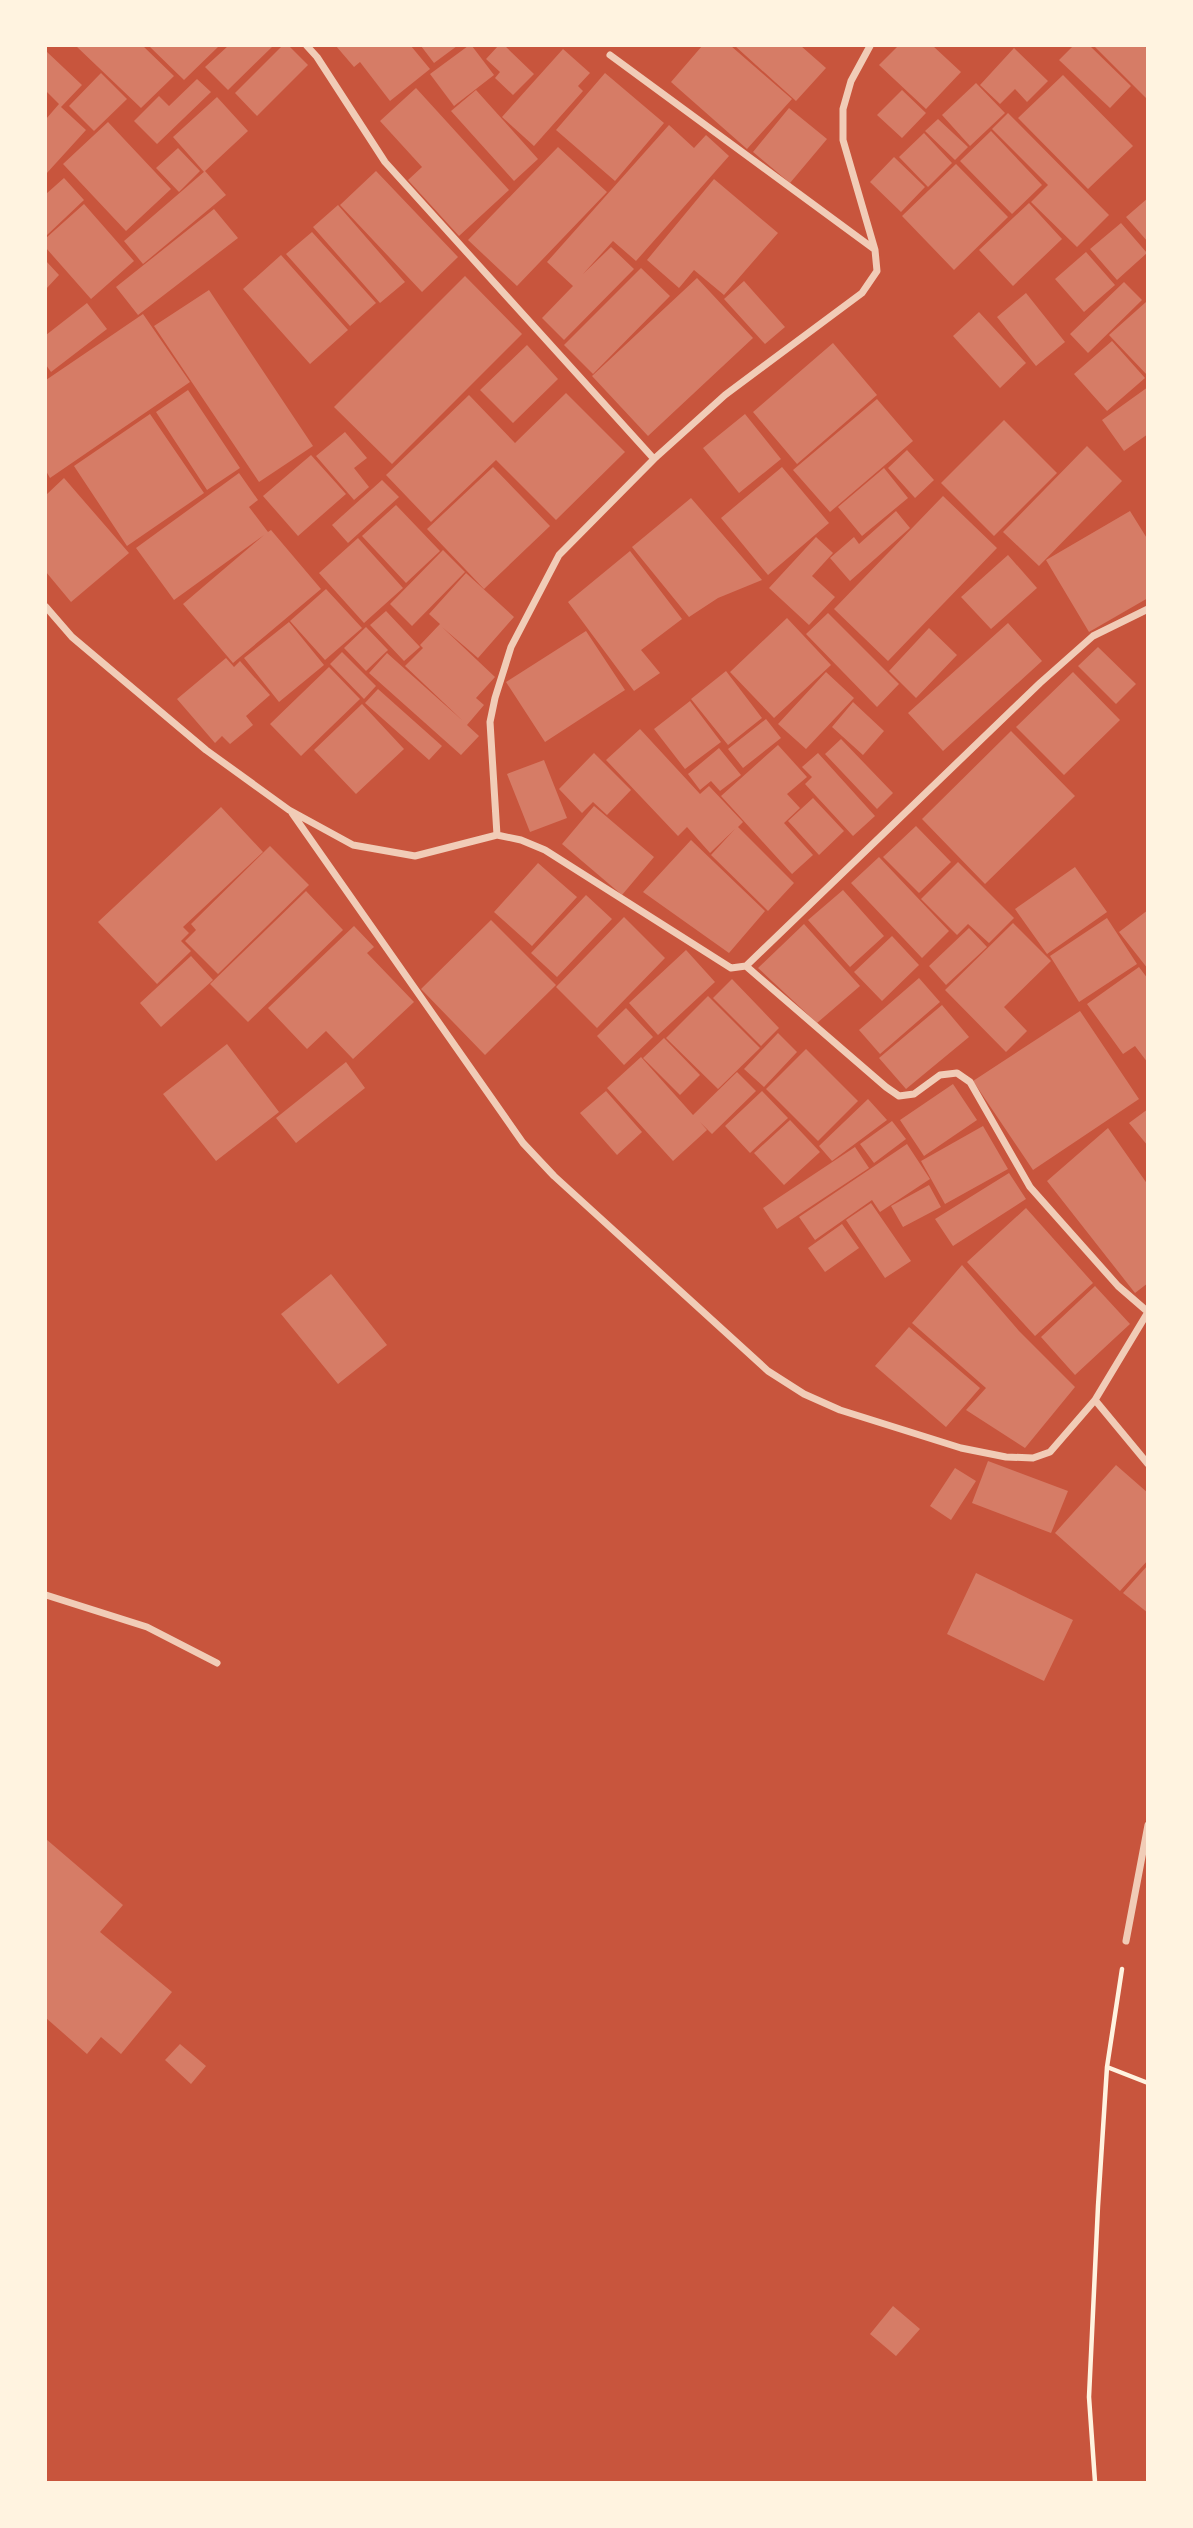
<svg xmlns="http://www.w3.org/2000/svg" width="1193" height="2528" font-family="'Varela Round',sans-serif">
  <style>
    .building { fill: #d67c66 }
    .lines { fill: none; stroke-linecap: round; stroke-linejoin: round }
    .path { stroke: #fff3e0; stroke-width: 4.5 }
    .minor { stroke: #f1ccb7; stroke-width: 7 }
  </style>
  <rect width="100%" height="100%" fill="#c8553d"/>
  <path class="building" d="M76,46H143L174,76L141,108Z
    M149,46H219L184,80Z
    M228,46H273L228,90L205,67Z
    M282,46H289L308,65L257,116L235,93Z
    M336,46H411L430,69L390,101L360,62L354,67Z
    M421,46H457L434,63Z
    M468,46H472L494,75L454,106L430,74Z
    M498,46H505L534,74L513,95L495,78L500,72L486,59Z
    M702,46H731L792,99L747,149L671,82Z
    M735,46H801L826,68L796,101Z
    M898,46H933L961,72L926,109L879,65Z
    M1073,46H1090L1131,86L1110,108L1059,60Z
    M1094,46H1144L1148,49V100Z
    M1014,48L1048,81L1027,102L1015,89L1000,104L980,85Z
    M563,49L590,73L578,86L583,91L534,146L502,117Z
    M46,51L82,85L61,107L86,130L46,174V119L59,104L46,91Z
    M101,73L127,99L94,131L69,106Z
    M605,73L664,123L615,181L556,130Z
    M1063,75L1133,146L1088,189L1018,118Z
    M197,79L211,92L157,144L134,121L159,96L169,106Z
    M976,83L1005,113L970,146L942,115Z
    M416,88L509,190L459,236L408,180L422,167L380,121Z
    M476,90L538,159L514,181L451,111Z
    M902,90L926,113L902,138L877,115Z
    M217,97L248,131L204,172L173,137Z
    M789,108L827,139L790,183L753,152Z
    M1008,113L1109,215L1077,247L1031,202L1048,185L992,129Z
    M938,119L968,147L955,160L925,131Z
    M108,122L171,189L126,231L63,164Z
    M669,125L694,148L706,135L729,156L636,261L613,241L583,274L611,247L634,269L564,340L542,318L573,286L547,262Z
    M991,131L1042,185L1012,214L960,161Z
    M924,133L952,163L928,187L899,157Z
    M558,147L607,192L517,286L468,240Z
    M178,148L200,171L179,192L156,168Z
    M894,157L925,187L901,212L870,182Z
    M956,164L1008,217L954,270L902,216Z
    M205,171L226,195L143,264L124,241Z
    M376,171L458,257L422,292L340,205Z
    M64,178L84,200L46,236V194Z
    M714,179L778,233L724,295L694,270L679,288L647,260Z
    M1148,198V242L1126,217Z
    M1029,203L1062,239L1013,286L979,250Z
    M84,204L134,261L91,299L46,248V238Z
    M338,205L405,282L380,303L313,227Z
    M214,209L238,238L138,315L116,287Z
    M1121,223L1147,253L1117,280L1090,249Z
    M312,232L376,303L350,326L286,254Z
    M1086,252L1115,285L1084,312L1055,279Z
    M281,255L348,330L310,364L243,289Z
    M46,261L59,275L46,289Z
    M641,268L670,296L593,374L564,345Z
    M465,276L522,334L392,464L334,407Z
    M697,278L753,338L648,436L592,376Z
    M744,281L785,327L765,344L724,299Z
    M1124,282L1142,300L1088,353L1070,334Z
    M209,290L313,446L259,482L154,326Z
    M1026,293L1065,342L1036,366L997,317Z
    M1146,302L1148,303V376L1109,335Z
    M87,303L107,329L51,372L46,365V335Z
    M979,312L1026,363L1000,388L953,336Z
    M143,314L190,382L50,478L46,471V380Z
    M1112,341L1145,378L1107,411L1074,374Z
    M833,343L877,395L797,464L753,412Z
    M527,345L558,379L513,423L480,390Z
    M1148,387V434L1124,451L1102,420Z
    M188,390L240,468L207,490L156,412Z
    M566,393L625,452L556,520L496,460L431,522L386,475L469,395L515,443Z
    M877,399L913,441L830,512L793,470Z
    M150,414L204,493L127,546L74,466Z
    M745,414L781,459L739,493L703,448Z
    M1004,420L1057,473L994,536L941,483Z
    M345,432L367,458L354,468L369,487L354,500L316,456Z
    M1087,446L1122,481L1039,566L1003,532Z
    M907,450L934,480L915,498L888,468Z
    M311,455L346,494L298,536L263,496Z
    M493,467L550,526L484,589L427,529Z
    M782,467L829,523L768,575L721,518Z
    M884,468L908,498L862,536L838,507Z
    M239,473L258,500L249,507L268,532L271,530L321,589L233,663L183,604L264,535L174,600L136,548Z
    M64,478L129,553L71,602L46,572V495Z
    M382,480L399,497L348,543L332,525Z
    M943,496L997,548L888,661L834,609Z
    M691,498L762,580L718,598L689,617L632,547Z
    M396,505L440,551L406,583L362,536Z
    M896,511L910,528L850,581L830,558L854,537L859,544Z
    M1130,511L1148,540V598L1089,632L1046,560Z
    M816,537L833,553L812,576L835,597L809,625L769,588Z
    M358,538L403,588L364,623L319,573Z
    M443,550L465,572L412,626L390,604Z
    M630,551L682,619L641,650L660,673L634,691L568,602Z
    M1008,555L1037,588L991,629L961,597Z
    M466,573L514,617L478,658L442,627L495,677L476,698L484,705L467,725L479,736L461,755L369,673L387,653L463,721L405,666L423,648L420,645L440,624L429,614Z
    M326,589L362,628L325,660L290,621Z
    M386,611L420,647L404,661L370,625Z
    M828,613L899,684L877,707L806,634Z
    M787,618L831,665L774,718L730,672Z
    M289,622L324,665L279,702L244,658Z
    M1008,623L1042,661L943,751L908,713Z
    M366,627L388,650L366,671L344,648Z
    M929,628L957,655L916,698L889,671Z
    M586,631L625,690L545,742L506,682Z
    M1098,647L1136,684L1116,704L1078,666Z
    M342,652L376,686L364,699L330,664Z
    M226,658L234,667L240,661L270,695L246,716L253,725L230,744L222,736L215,743L177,699Z
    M329,667L360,699L301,756L270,724Z
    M726,671L762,718L728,745L691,699Z
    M826,672L854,698L806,749L778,724Z
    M1073,672L1120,720L1064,775L1016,727Z
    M378,689L442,746L429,760L365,703Z
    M690,701L721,742L685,769L654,729Z
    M853,702L884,731L863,755L832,727Z
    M362,704L404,749L356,794L314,750Z
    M766,719L781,738L743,768L728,749Z
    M640,729L700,794L709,786L743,822L738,827L794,883L768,911L711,855L735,829L710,853L687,827L678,836L606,760Z
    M1011,731L1075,796L985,884L922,819Z
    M841,739L893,793L877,809L825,754Z
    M778,745L807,777L787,794L800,808L784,823L813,855L792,874L721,796Z
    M719,748L741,775L720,791L711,781L700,790L688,774Z
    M594,753L631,790L607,815L593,802L582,813L559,789Z
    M818,753L875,816L853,836L805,784L812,777L802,767Z
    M544,760L567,818L530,832L507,774Z
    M813,798L844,831L819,855L788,821Z
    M594,806L654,857L622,895L562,844Z
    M221,807L263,852L183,927L189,933L181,941L191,951L157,984L98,922Z
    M916,826L951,862L919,893L883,857Z
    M691,840L765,911L729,953L643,892Z
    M270,846L309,885L218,974L185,941L196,930L191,924Z
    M879,857L949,931L922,958L851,883Z
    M958,862L1014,918L989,943L968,924L957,935L921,899Z
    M538,863L577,897L532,946L494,912Z
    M1075,867L1107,912L1047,954L1015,909Z
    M843,890L884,936L850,967L808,920Z
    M306,891L343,930L248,1022L210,984Z
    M586,895L612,919L557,977L531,953Z
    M1148,910V969L1119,932Z
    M624,917L665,958L597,1028L556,987Z
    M1107,918L1137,964L1079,1002L1050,956Z
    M491,920L556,985L485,1055L421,989Z
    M1013,923L1051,961L1004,1007L1027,1031L1006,1052L945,990Z
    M804,924L860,986L817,1023L758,968Z
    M354,926L374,947L367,953L414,1002L353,1059L326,1031L307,1049L268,1008Z
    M969,928L987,947L946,985L929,966Z
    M892,936L919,965L882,1001L854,972Z
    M686,950L715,982L658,1035L629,1003Z
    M191,956L213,980L161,1027L140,1003Z
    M1139,967L1148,979V1063L1135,1046L1123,1054L1087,1004Z
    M919,978L940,1002L880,1054L859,1030Z
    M732,979L779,1028L761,1046L713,998Z
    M708,996L760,1048L718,1089L666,1038Z
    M942,1005L969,1037L906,1089L879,1058Z
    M626,1008L653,1037L624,1065L597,1036Z
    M1080,1011L1139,1099L1033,1170L973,1081Z
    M778,1033L797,1052L764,1087L744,1069Z
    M664,1038L700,1075L680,1095L643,1058Z
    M227,1044L279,1112L216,1161L163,1094Z
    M806,1049L858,1101L818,1141L766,1089Z
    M641,1057L693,1115L737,1072L756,1091L712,1134L700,1122L707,1130L673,1161L607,1088Z
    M346,1062L365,1088L296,1143L276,1118Z
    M953,1084L977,1120L924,1156L900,1120Z
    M606,1091L642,1132L617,1155L580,1113Z
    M762,1091L788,1118L750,1153L725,1126Z
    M868,1099L887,1120L832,1161L819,1146Z
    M1148,1109V1146L1129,1123Z
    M790,1120L820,1152L784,1185L754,1153Z
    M892,1121L906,1139L874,1163L860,1144Z
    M983,1126L1008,1169L945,1204L921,1161Z
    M1108,1128L1148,1185V1283L1135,1293L1047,1181Z
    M907,1144L930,1179L880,1212L872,1200L815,1240L799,1217Z
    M855,1147L869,1168L777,1229L763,1208Z
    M1009,1173L1026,1199L953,1246L935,1219Z
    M929,1185L941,1207L903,1227L891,1206Z
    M871,1203L911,1261L885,1278L846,1220Z
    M1026,1208L1093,1283L1035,1336L967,1262Z
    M842,1224L859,1248L825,1272L808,1248Z
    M962,1265L1019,1331L1075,1387L1025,1448L966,1410L986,1388L912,1323Z
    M331,1274L387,1345L338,1384L281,1314Z
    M1095,1286L1130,1324L1075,1375L1041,1337Z
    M909,1327L980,1388L946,1427L875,1366Z
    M988,1461L1068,1491L1051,1533L972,1503Z
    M1116,1465L1148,1493V1560L1120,1591L1055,1533Z
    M955,1468L976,1481L951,1520L930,1506Z
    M1148,1565V1613L1123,1593Z
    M976,1573L1073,1620L1044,1681L947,1634Z
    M46,1839L123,1905L100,1932L172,1992L121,2054L101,2037L87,2054L46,2018Z
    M180,2044L206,2066L191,2084L165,2060Z
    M893,2306L920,2329L896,2356L870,2334Z"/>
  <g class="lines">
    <path class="path" d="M1107,2067L1148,2083
      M1095,2482L1089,2397L1098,2206L1107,2067L1122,1969"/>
    <path class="minor" d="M307,46L317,57L385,162L654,459L725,395L862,293L877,271L875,250L843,140V109L851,81L870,46
      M610,55L874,249
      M46,607L72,637L206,750L289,810L353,845L415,856L497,835L521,840L545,850L731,968L746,966L1040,683L1093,636L1148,609
      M292,813L523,1143L554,1176L768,1371L804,1394L840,1410L961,1448L1006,1457L1033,1458L1050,1452L1095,1400L1148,1312
      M497,835L490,722L495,698L511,647L559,555L654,459
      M746,966L886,1087L899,1096L914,1094L940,1075L957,1073L970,1082L1030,1187L1118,1286L1148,1312
      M1095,1400L1148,1464
      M46,1595L147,1627L217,1663
      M1126,1941L1148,1825"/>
  </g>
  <rect width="1193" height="2528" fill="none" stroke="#fff3e0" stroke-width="94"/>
</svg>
